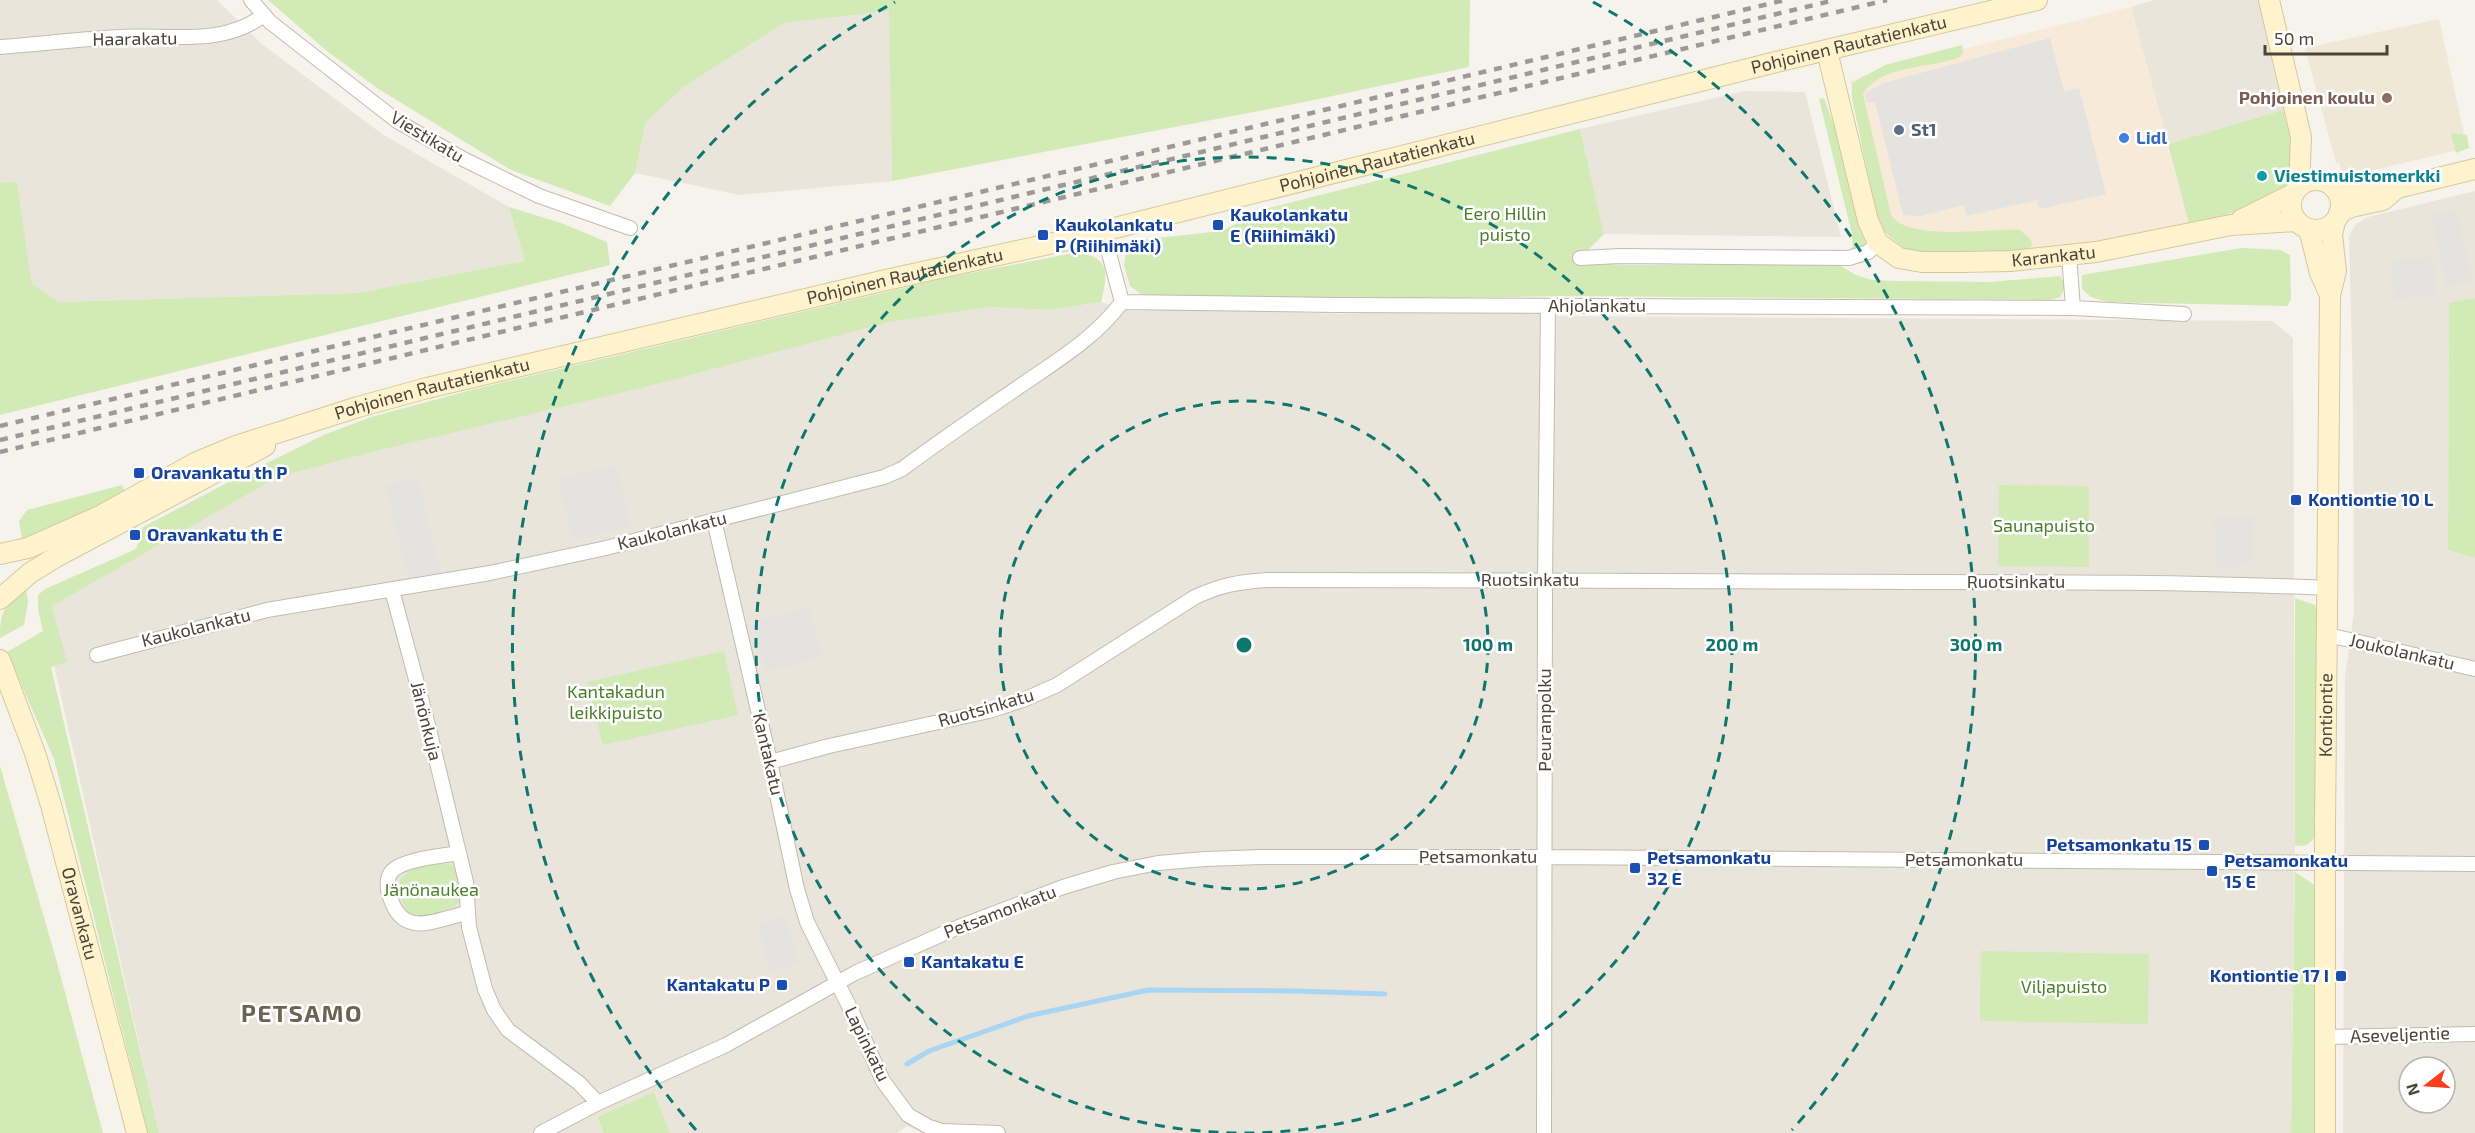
<svg xmlns="http://www.w3.org/2000/svg" width="2475" height="1133" font-family="'Exo 2',sans-serif">
  <style>
    .residential { fill: #eae5da; fill-rule: evenodd }
    .commercial { fill: #f7ead8 }
    .education { fill: #efe8d6 }
    .green { fill: #d2eab5 }
    .parking { fill: #e5e3e0 }
    .lines { fill: none; stroke-linecap: round; stroke-linejoin: round }
    .stream { stroke: #a9d4f2; stroke-width: 5 }
    .street-casing { stroke: #c2bbae; stroke-width: 16 }
    .secondary-casing { stroke: #d6c79b; stroke-width: 22 }
    .street { stroke: #fff; stroke-width: 14 }
    .secondary { stroke: #fff3cd; stroke-width: 20 }
    .rail { stroke: #9a9a9a; stroke-width: 4.5; stroke-dasharray: 8 8; stroke-linecap: butt }
    .ring { fill: none; stroke: #0f766e; stroke-width: 3; stroke-dasharray: 10 8 }
    .education-dot { fill: #8d6e63; stroke: #fff; stroke-width: 2 }
    .service-dot { fill: #5c6f8a; stroke: #fff; stroke-width: 2 }
    .shop-dot { fill: #3f7fe0; stroke: #fff; stroke-width: 2 }
    .culture-dot { fill: #0f9aa8; stroke: #fff; stroke-width: 2 }
    .transit-dot { fill: #1a4fb4; stroke: #fff; stroke-width: 2 }
    .labels { text-anchor: middle; stroke-width: 5; stroke-linejoin: round; paint-order: stroke }
    .street-label { font-size: 18px; fill: #4b4439; stroke: #fff }
    .education-label { font-size: 18px; font-weight: bold; fill: #785e54; stroke: #fff; text-anchor: end }
    .service-label { font-size: 18px; font-weight: bold; fill: #4e5e75; stroke: #fff; text-anchor: start }
    .shop-label { font-size: 18px; font-weight: bold; fill: #366cbe; stroke: #fff; text-anchor: start }
    .culture-label { font-size: 18px; font-weight: bold; fill: #0d838f; stroke: #fff; text-anchor: start }
    .park-label { font-size: 18px; fill: #4a7f2a; stroke: #fff }
    .transit-label { font-size: 18px; font-weight: bold; fill: #164399; stroke: #fff; text-anchor: start }
    .district-label { font-size: 24px; font-weight: bold; letter-spacing: 1.5px; fill: #6e6250; stroke: #fff }
    .centre { fill: #0f766e; stroke: #fff; stroke-width: 3 }
    .ring-label { font-size: 18px; text-anchor: middle; font-weight: bold; fill: #0f766e; stroke: #fff; stroke-width: 5; stroke-linejoin: round; paint-order: stroke }
  </style>
  <rect width="100%" height="100%" fill="#f6f3ec"/>
  <path class="residential" d="M0,0H217L263,45L382,134L509,207L525,261L357,293L59,302L32,284L17,181L0,183Z
    M2154,0H2258L2283,110L2168,144L2131,7Z
    M890,11L892,181L740,195L635,173L646,122L685,86L784,23Z
    M1745,91L1805,92L1841,237L1604,234L1580,129Z
    M2475,191V298L2449,304L2448,550L2475,558V1133H2343L2345,677L2354,613L2353,395L2349,236L2356,224L2368,217ZM2409,1067H2445V1103H2409Z
    M1101,302L1131,311L1201,309L1341,314L1548,306L1547,428L1556,316L2272,321L2293,338L2295,845L2291,1133H922L907,1126L897,1133H670L654,1092L597,1117L604,1133H159L54,665L66,662L51,606L278,477L380,450L889,322L991,307L1048,310Z"/>
  <path class="commercial" d="M2131,7L2189,224L2082,245L2017,252L1910,250L1881,230L1850,81L1880,70Z"/>
  <path class="education" d="M2439,19L2467,148L2349,176L2342,174L2339,163H2336L2305,48Z"/>
  <path class="green" d="M268,0H1470L1469,67L1290,105L892,181L889,11L784,23L685,86L646,122L635,173L610,206L511,170L377,88L328,52Z
    M1962,45L1963,53L1960,57C1931,69 1881,64 1863,94L1891,215C1908,242 1991,228 2020,230L2031,240L2032,245L2028,250L1978,253L1915,252L1904,248L1889,236L1880,226L1876,213L1852,98V83L1885,65Z
    M1824,98L1844,153L1866,240L1863,249L1853,255L1852,234L1819,99Z
    M2283,110C2287,128 2294,147 2295,165C2297,201 2216,218 2189,224L2168,144Z
    M1580,129L1604,234L1589,249L1575,257L1574,262L1624,265H1839L1856,275L1872,280L1894,281L1990,282L2060,276C2066,284 2065,289 2060,297L2051,300L1563,296L1226,302L1149,300L1130,286L1124,265L1126,252L1139,240L1222,231L1265,209Z
    M2451,133L2467,135L2469,148L2456,153Z
    M17,181L32,284L59,302L357,293L525,261L509,207L561,223L607,242L610,265L0,415V183Z
    M2241,248L2281,250L2290,255L2291,299L2287,306L2107,302L2091,297L2082,289V275Z
    M1079,252C1112,259 1107,276 1101,302L1048,310L991,307L889,322L645,387L380,450L278,477L52,606L67,662L51,667L159,1133H148L54,759L7,652L43,631L38,610V595L45,589L136,549L143,527L242,475L326,434L371,417L475,389L950,277Z
    M2475,298V558L2448,550L2449,303Z
    M122,485L124,490L90,514L22,540L19,521L27,510Z
    M1999,485L2089,486V567L1998,566Z
    M26,587L28,602L24,625L0,638C0,609 5,607 26,587Z
    M2295,598L2315,605L2318,617L2317,834C2310,843 2307,848 2295,845Z
    M724,651L738,715L603,745L587,682Z
    M0,766L54,952L103,1133H0Z
    M435,864H449L458,868L462,900C448,913 429,917 409,916L400,896V880L411,869Z
    M2295,872L2316,886L2314,1133H2291Z
    M1981,951L2149,954L2148,1024L1980,1021Z
    M654,1092L670,1133H604L597,1117Z"/>
  <path class="parking" d="M2050,38L2064,91L2079,88L2106,194L2039,209L2037,200L1967,216L1964,205L1921,216L1903,215L1875,102L1867,103L1865,93L1884,83Z
    M2457,210L2472,282L2446,287L2431,215Z
    M2433,257L2436,294L2394,299L2391,260Z
    M616,465L631,526L573,540L558,479Z
    M417,477L441,574L409,582L385,485Z
    M2254,517L2253,565L2240,564L2238,569L2216,567L2214,518Z
    M809,607L822,657L765,672L753,621Z
    M785,916L799,964L770,972L757,924Z"/>
  <g class="lines">
    <path class="stream" d="M907,1064L929,1051L1028,1016L1148,990L1295,991L1385,994"/>
    <g class="street-casing">
      <path id="street" d="M251,0L270,22L397,121L465,160L539,196L630,228
        M0,47C40,44 80,39 121,37C170,34 222,47 264,15
        M2069,255L2073,308
        M1580,258L1621,256L1849,258L1868,252L1878,243
        M1122,302L1335,305L2073,308L2184,314
        M714,520L770,762L797,889L807,922L853,1014L883,1081L908,1115L929,1127L942,1131L998,1133
        M392,590L425,713L466,882L469,927L485,989L494,1010L508,1030L579,1083L598,1103
        M2328,635L2475,669
        M97,655L267,610L490,573L606,548L884,477L902,469C941,440 982,412 1023,384C1058,360 1096,337 1122,302L1103,231
        M770,762L829,746L989,711L1023,700L1057,685L1195,597C1221,585 1238,582 1267,580C1487,580 1708,581 1928,582C2062,582 2195,582 2328,588
        M459,853C442,856 404,859 392,871C386,878 387,889 390,897C403,939 434,920 467,913
        M2326,1037L2475,1034
        M541,1133L598,1103L726,1045L855,973L956,928L1063,887L1113,872L1158,863L1205,859L1262,857H1545L2475,864
        M1544,1133L1545,580L1548,306"/>
    </g>
    <g class="secondary-casing">
      <g id="secondary">
        <path d="M2269,0L2301,137L2299,186"/>
        <path id="s1" d="M1827,51L1868,221L1878,243L1899,258L1922,262H1962L2010,261L2096,252L2231,225L2297,221"/>
        <circle cx="2316" cy="205" r="25"/>
        <path d="M2334,188C2357,189 2375,183 2397,188"/>
        <path d="M2339,213L2351,207L2383,200L2397,188L2475,169"/>
        <path d="M2241,220L2293,194"/>
        <path d="M2309,229L2320,273L2330,295"/>
        <path id="s2" d="M0,554L28,548L100,516L195,463L236,446L358,407L427,388L886,280L1067,240L1776,62L2037,0"/>
        <path d="M0,599L30,573L56,557L265,446"/>
        <path id="s3" d="M0,660L35,753L51,805L137,1133"/>
        <path id="s4" d="M2325,1133V825L2330,295L2336,271L2332,235L2335,221"/>
      </g>
    </g>
    <use href="#street" class="street"/>
    <use href="#secondary" class="secondary"/>
    <path class="rail" d="M0,426L1785,0
      M0,440L1835,0
      M0,452L1887,0"/>
  </g>
  <g class="ring">
    <circle cx="1244" cy="645" r="244"/>
    <circle cx="1244" cy="645" r="488"/>
    <path d="M696 1130A732 732 0 0 1 895 2M1593 2A732 732 0 0 1 1792 1130"/>
  </g>
  <circle class="education-dot" cx="2387" cy="98" r="6"/>
  <circle class="service-dot" cx="1899" cy="130" r="6"/>
  <circle class="shop-dot" cx="2124" cy="138" r="6"/>
  <circle class="culture-dot" cx="2262" cy="176" r="6"/>
  <g class="transit-dot">
    <rect x="1212" y="219" width="12" height="12" rx="3"/>
    <rect x="1037" y="229" width="12" height="12" rx="3"/>
    <rect x="133" y="467" width="12" height="12" rx="3"/>
    <rect x="2290" y="494" width="12" height="12" rx="3"/>
    <rect x="129" y="529" width="12" height="12" rx="3"/>
    <rect x="2198" y="839" width="12" height="12" rx="3"/>
    <rect x="1629" y="862" width="12" height="12" rx="3"/>
    <rect x="2206" y="865" width="12" height="12" rx="3"/>
    <rect x="903" y="956" width="12" height="12" rx="3"/>
    <rect x="2335" y="970" width="12" height="12" rx="3"/>
    <rect x="776" y="979" width="12" height="12" rx="3"/>
  </g>
  <g class="labels">
    <g class="street-label">
      <text transform="translate(135 39) rotate(-1)" y="6">Haarakatu</text>
      <text dy="6" stroke="none"><textPath href="#s2" startOffset="1923">Pohjoinen Rautatienkatu</textPath></text>
      <text transform="translate(427 137) rotate(31)" y="6">Viestikatu</text>
      <text dy="6" stroke="none"><textPath href="#s2" startOffset="1437">Pohjoinen Rautatienkatu</textPath></text>
      <text dy="6" stroke="none"><textPath href="#s1" startOffset="380">Karankatu</textPath></text>
      <text dy="6" stroke="none"><textPath href="#s2" startOffset="951">Pohjoinen Rautatienkatu</textPath></text>
      <text x="1597" y="312">Ahjolankatu</text>
      <text dy="6" stroke="none"><textPath href="#s2" startOffset="465">Pohjoinen Rautatienkatu</textPath></text>
      <text transform="translate(672 531) rotate(-14)" y="6">Kaukolankatu</text>
      <text x="1530" y="586">Ruotsinkatu</text>
      <text x="2016" y="588">Ruotsinkatu</text>
      <text transform="translate(196 628) rotate(-14)" y="6">Kaukolankatu</text>
      <text transform="translate(2402 652) rotate(13)" y="6">Joukolankatu</text>
      <text transform="translate(986 708) rotate(-16)" y="6">Ruotsinkatu</text>
      <text dy="6" stroke="none"><textPath href="#s4" startOffset="418">Kontiontie</textPath></text>
      <text transform="translate(1545 720) rotate(-90)" y="6">Peuranpolku</text>
      <text transform="translate(426 721) rotate(76)" y="6">Jänönkuja</text>
      <text transform="translate(768 754) rotate(77)" y="6">Kantakatu</text>
      <text x="1478" y="863">Petsamonkatu</text>
      <text x="1964" y="866">Petsamonkatu</text>
      <text transform="translate(1000 912) rotate(-21)" y="6">Petsamonkatu</text>
      <text dy="6" stroke="none"><textPath href="#s3" startOffset="266">Oravankatu</textPath></text>
      <text transform="translate(2400 1035) rotate(-2)" y="6">Aseveljentie</text>
      <text transform="translate(867 1044) rotate(64)" y="6">Lapinkatu</text>
    </g>
    <g class="education-label">
      <text x="2375" y="104">Pohjoinen koulu</text>
    </g>
    <g class="service-label">
      <text x="1911" y="136">St1</text>
    </g>
    <g class="shop-label">
      <text x="2136" y="144">Lidl</text>
    </g>
    <g class="culture-label">
      <text x="2274" y="182">Viestimuistomerkki</text>
    </g>
    <g class="park-label">
      <text x="1505" y="220">Eero Hillin<tspan x="1505" dy="21">puisto</tspan></text>
      <text x="2044" y="532">Saunapuisto</text>
      <text x="616" y="698">Kantakadun<tspan x="616" dy="21">leikkipuisto</tspan></text>
      <text x="431" y="896">Jänönaukea</text>
      <text x="2064" y="993">Viljapuisto</text>
    </g>
    <g class="transit-label">
      <text x="1230" y="221">Kaukolankatu<tspan x="1230" dy="21">E (Riihimäki)</tspan></text>
      <text x="1055" y="231">Kaukolankatu<tspan x="1055" dy="21">P (Riihimäki)</tspan></text>
      <text x="151" y="479">Oravankatu th P</text>
      <text x="2308" y="506">Kontiontie 10 L</text>
      <text x="147" y="541">Oravankatu th E</text>
      <text x="2192" y="851" text-anchor="end">Petsamonkatu 15</text>
      <text x="1647" y="864">Petsamonkatu<tspan x="1647" dy="21">32 E</tspan></text>
      <text x="2224" y="867">Petsamonkatu<tspan x="2224" dy="21">15 E</tspan></text>
      <text x="921" y="968">Kantakatu E</text>
      <text x="2329" y="982" text-anchor="end">Kontiontie 17 I</text>
      <text x="770" y="991" text-anchor="end">Kantakatu P</text>
    </g>
    <g class="district-label">
      <text x="302" y="1022">PETSAMO</text>
    </g>
  </g>
  <circle cx="1244" cy="645" r="9" class="centre"/>
  <g class="ring-label">
    <text x="1488" y="651">100 m</text>
    <text x="1732" y="651">200 m</text>
    <text x="1976" y="651">300 m</text>
  </g>
  <g transform="translate(2427 1085) rotate(253)"><circle r="28" fill="#ffffff" stroke="#b7b4b0" stroke-width="1.5"/>
  <path d="M0-4.5L10 22L0 15L-10 22Z" fill="#fc3f1d"/>
  <text y="-9" font-size="16" font-weight="bold" text-anchor="middle" fill="#4b4439">N</text>
  </g>
  <path d="M2265 45v9h122v-9" fill="none" stroke="#4b4439" stroke-width="3"/>
  <text x="2274" y="45" font-size="18" fill="#4b4439" stroke="#ffffff" stroke-width="4.5" paint-order="stroke">50 m</text>
</svg>
